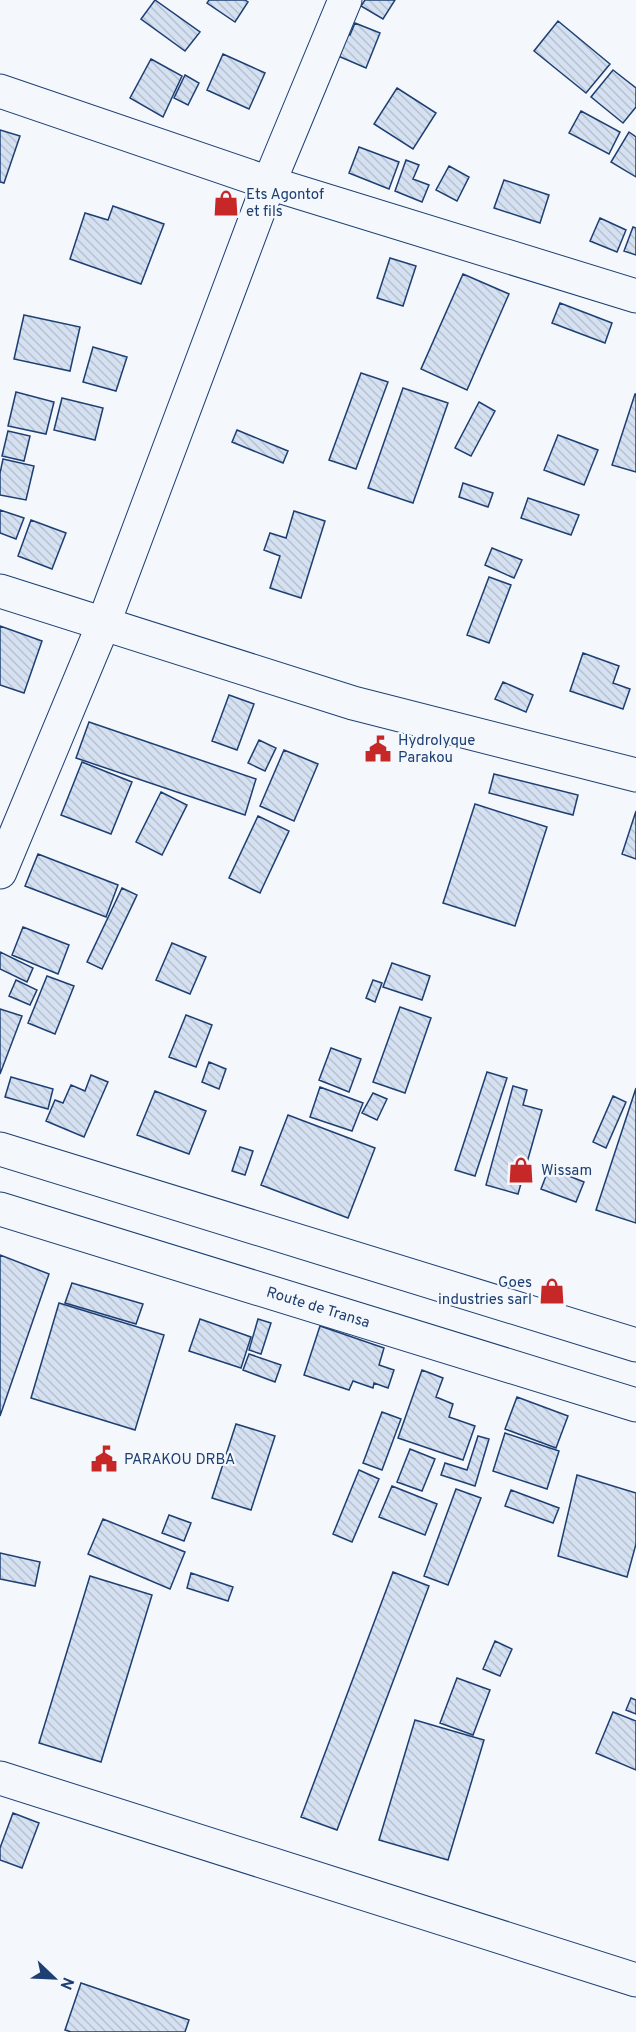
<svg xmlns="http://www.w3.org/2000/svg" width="636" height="2032" font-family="Overpass,sans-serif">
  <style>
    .building { fill: url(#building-back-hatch); stroke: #1d3f73; stroke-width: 1.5 }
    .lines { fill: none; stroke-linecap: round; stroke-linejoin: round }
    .minor-casing { stroke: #1d3f73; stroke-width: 35 }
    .major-casing { stroke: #1d3f73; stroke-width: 35 }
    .minor { stroke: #f4f7fb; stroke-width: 33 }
    .major { stroke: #f4f7fb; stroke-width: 33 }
    .labels { text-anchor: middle; stroke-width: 4.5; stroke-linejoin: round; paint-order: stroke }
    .poi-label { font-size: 15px; fill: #1d3f73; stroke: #f4f7fb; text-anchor: start }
    .street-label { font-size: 15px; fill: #1d3f73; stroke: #f4f7fb }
  </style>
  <defs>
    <pattern id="building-back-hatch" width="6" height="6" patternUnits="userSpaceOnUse" patternTransform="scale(1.5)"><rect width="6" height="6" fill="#d5e0f0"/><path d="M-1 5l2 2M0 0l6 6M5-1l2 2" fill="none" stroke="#b6c1d1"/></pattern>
  </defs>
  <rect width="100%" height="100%" fill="#f4f7fb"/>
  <path class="building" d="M155,0L200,32L185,51L141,19Z
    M209,0H245L248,2L235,22L207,3Z
    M365,0H395L383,19L361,6Z
    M558,21L610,64L586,93L534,51Z
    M355,23L380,33L366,68L329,52L338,30L350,35Z
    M223,54L265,73L249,109L207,90Z
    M151,59L182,76L163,117L130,98Z
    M613,70L636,88V107L623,123L591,97Z
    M185,75L199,83L188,105L174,98Z
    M397,88L436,113L413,149L374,124Z
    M581,111L620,132L609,154L569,133Z
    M0,130L20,136L4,183L0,182Z
    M629,132L636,137V177L611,162Z
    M359,147L399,162L389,189L349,173Z
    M406,160L419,165L413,179L429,185L422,202L395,191Z
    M449,166L469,177L457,201L436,190Z
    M504,180L549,195L540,223L494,208Z
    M113,206L164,224L141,284L70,259L85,213L108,220Z
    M600,218L626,230L617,252L590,241Z
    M633,227L636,228V255L624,251Z
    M390,258L416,266L403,306L377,298Z
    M463,274L509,294L467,390L421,369Z
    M560,303L612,323L605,343L552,323Z
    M24,315L80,327L70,371L14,359Z
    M93,347L127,357L116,391L83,382Z
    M361,373L388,382L356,469L329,460Z
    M403,388L448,403L413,503L368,488Z
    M16,392L54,402L46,434L8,426Z
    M635,394H636V472L612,465Z
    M62,398L103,408L95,440L54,430Z
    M479,402L495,411L471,456L455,448Z
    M237,430L288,451L283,463L232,442Z
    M8,431L30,436L24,461L2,456Z
    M558,435L598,450L584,485L544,470Z
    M3,459L34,466L26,500L0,495V473Z
    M463,483L493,493L488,507L459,497Z
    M528,498L579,515L571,535L521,518Z
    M0,510L24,518L16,539L0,533Z
    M294,511L325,521L301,598L270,588L280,556L264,550L270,533L286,538Z
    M31,520L66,533L52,569L18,556Z
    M492,548L522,560L514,578L485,565Z
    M489,577L511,585L489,643L467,635Z
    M0,626L42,641L24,693L0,685Z
    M583,653L619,666L613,683L630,689L623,709L570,691Z
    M503,682L533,695L526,712L495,699Z
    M229,695L254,704L237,750L212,741Z
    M89,722L256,779L245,815L76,758Z
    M259,740L276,748L265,771L248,763Z
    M284,750L318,764L294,821L260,806Z
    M82,762L132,782L111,834L61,815Z
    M494,774L578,795L573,815L489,793Z
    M161,792L187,805L162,855L136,842Z
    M475,804L547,827L515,926L443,903Z
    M636,811V859L622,854Z
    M258,816L289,831L260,893L229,878Z
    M38,854L118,885L106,917L25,886Z
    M122,888L137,895L102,969L87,962Z
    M23,927L69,945L58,974L12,955Z
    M172,943L206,957L190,994L156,980Z
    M0,952L33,968L27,982L0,969Z
    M392,963L430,976L422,1000L383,987Z
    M47,976L74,986L55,1034L28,1023Z
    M16,980L37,990L30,1005L9,996Z
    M373,980L382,983L375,1002L366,998Z
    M400,1007L431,1018L405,1093L373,1082Z
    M0,1009L22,1016L0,1074Z
    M186,1015L212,1025L196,1067L169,1057Z
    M331,1048L361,1059L349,1092L319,1080Z
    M209,1062L226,1069L219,1089L202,1082Z
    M487,1072L507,1078L475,1176L455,1170Z
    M91,1075L108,1082L84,1137L46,1121L55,1100L63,1103L71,1085L85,1091Z
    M11,1077L53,1089L48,1109L5,1097Z
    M513,1086L527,1090L523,1105L542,1110L518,1194L486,1185Z
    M320,1087L363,1103L352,1131L310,1117Z
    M636,1088V1223L596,1210Z
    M155,1091L206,1111L189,1154L137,1135Z
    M373,1093L387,1099L377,1120L362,1113Z
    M613,1096L626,1102L606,1148L593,1142Z
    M288,1115L375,1148L348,1218L261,1185Z
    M240,1147L253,1151L245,1175L232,1171Z
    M549,1168L584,1182L576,1202L541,1189Z
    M0,1255L49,1274L0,1416Z
    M72,1283L143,1304L136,1324L65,1303Z
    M59,1303L164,1335L135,1430L31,1398Z
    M200,1319L251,1337L241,1368L189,1351Z
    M258,1319L271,1323L261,1354L249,1350Z
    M320,1326L384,1348L379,1365L394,1370L388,1388L374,1383L373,1388L353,1381L349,1390L304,1375Z
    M249,1354L281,1365L275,1382L243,1370Z
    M422,1370L443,1378L436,1397L453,1404L449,1417L475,1426L463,1460L398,1438Z
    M517,1397L568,1416L556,1448L505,1429Z
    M382,1412L401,1419L382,1470L363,1463Z
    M236,1424L275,1436L251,1510L212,1498Z
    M505,1433L559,1451L547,1489L493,1471Z
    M478,1436L489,1439L475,1486L441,1475L445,1463L467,1470Z
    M410,1449L435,1459L422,1491L397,1482Z
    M359,1470L379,1479L352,1542L333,1534Z
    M577,1475L636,1493V1544L627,1577L558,1556Z
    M392,1486L437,1504L425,1535L379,1517Z
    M456,1489L481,1498L448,1585L424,1576Z
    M511,1490L559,1508L553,1523L505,1506Z
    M169,1515L191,1523L184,1541L162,1533Z
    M103,1519L185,1552L170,1589L88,1554Z
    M0,1553L40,1562L35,1586L0,1579Z
    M393,1572L429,1586L337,1830L301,1817Z
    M191,1573L233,1587L228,1601L187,1588Z
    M90,1576L152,1595L101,1762L39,1743Z
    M495,1641L512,1649L500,1676L483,1669Z
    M457,1678L490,1690L473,1735L440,1723Z
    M631,1698L636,1700V1714L626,1710Z
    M613,1712L636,1721V1770L596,1753Z
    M415,1720L484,1740L448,1860L379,1840Z
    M13,1813L39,1823L22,1868L0,1860V1848Z
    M81,1983L189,2020L185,2032H71L65,2030Z"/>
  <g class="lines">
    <g class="minor-casing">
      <path id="minor" d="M0,91L269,183L636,296
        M0,591L353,703L636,775
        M0,872L103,625L269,183L345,0
        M0,1778L636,1980"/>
    </g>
    <g class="major-casing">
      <g id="major">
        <path d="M0,1149L636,1345"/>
        <path id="s1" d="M0,1209L636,1405"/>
      </g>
    </g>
    <use href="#minor" class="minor"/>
    <use href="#major" class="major"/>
  </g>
  <defs>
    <g id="shop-bare" transform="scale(2.07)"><path d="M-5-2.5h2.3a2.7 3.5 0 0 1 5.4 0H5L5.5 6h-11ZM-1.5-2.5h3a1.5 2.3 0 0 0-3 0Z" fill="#c62828" stroke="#f4f7fb" stroke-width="2.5" paint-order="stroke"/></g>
    <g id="civic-bare" transform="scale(2.07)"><path d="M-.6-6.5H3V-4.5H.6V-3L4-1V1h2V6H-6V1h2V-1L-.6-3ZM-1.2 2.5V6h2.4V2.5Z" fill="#c62828" stroke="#f4f7fb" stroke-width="2.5" paint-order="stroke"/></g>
  </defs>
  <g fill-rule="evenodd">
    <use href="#shop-bare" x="226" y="203"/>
    <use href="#civic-bare" x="378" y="749"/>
    <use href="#shop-bare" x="521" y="1170"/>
    <use href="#shop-bare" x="552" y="1291"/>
    <use href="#civic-bare" x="104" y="1459"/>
  </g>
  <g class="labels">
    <g class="poi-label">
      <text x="246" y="199">Ets Agontof<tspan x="246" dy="17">et fils</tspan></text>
      <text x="398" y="745">Hydrolyque<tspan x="398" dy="17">Parakou</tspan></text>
      <text x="541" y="1175">Wissam</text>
      <text x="532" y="1287" text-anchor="end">Goes<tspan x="532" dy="17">industries sarl</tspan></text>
      <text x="124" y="1464">PARAKOU DRBA</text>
    </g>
    <g class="street-label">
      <text dy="5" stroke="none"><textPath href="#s1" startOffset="333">Route de Transa</textPath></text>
    </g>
  </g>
  <g transform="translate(54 1978) rotate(113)" stroke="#f4f7fb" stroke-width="4.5" paint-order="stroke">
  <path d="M0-4.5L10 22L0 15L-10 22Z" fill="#1d3f73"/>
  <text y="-9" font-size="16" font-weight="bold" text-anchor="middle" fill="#1d3f73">N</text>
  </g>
</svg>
